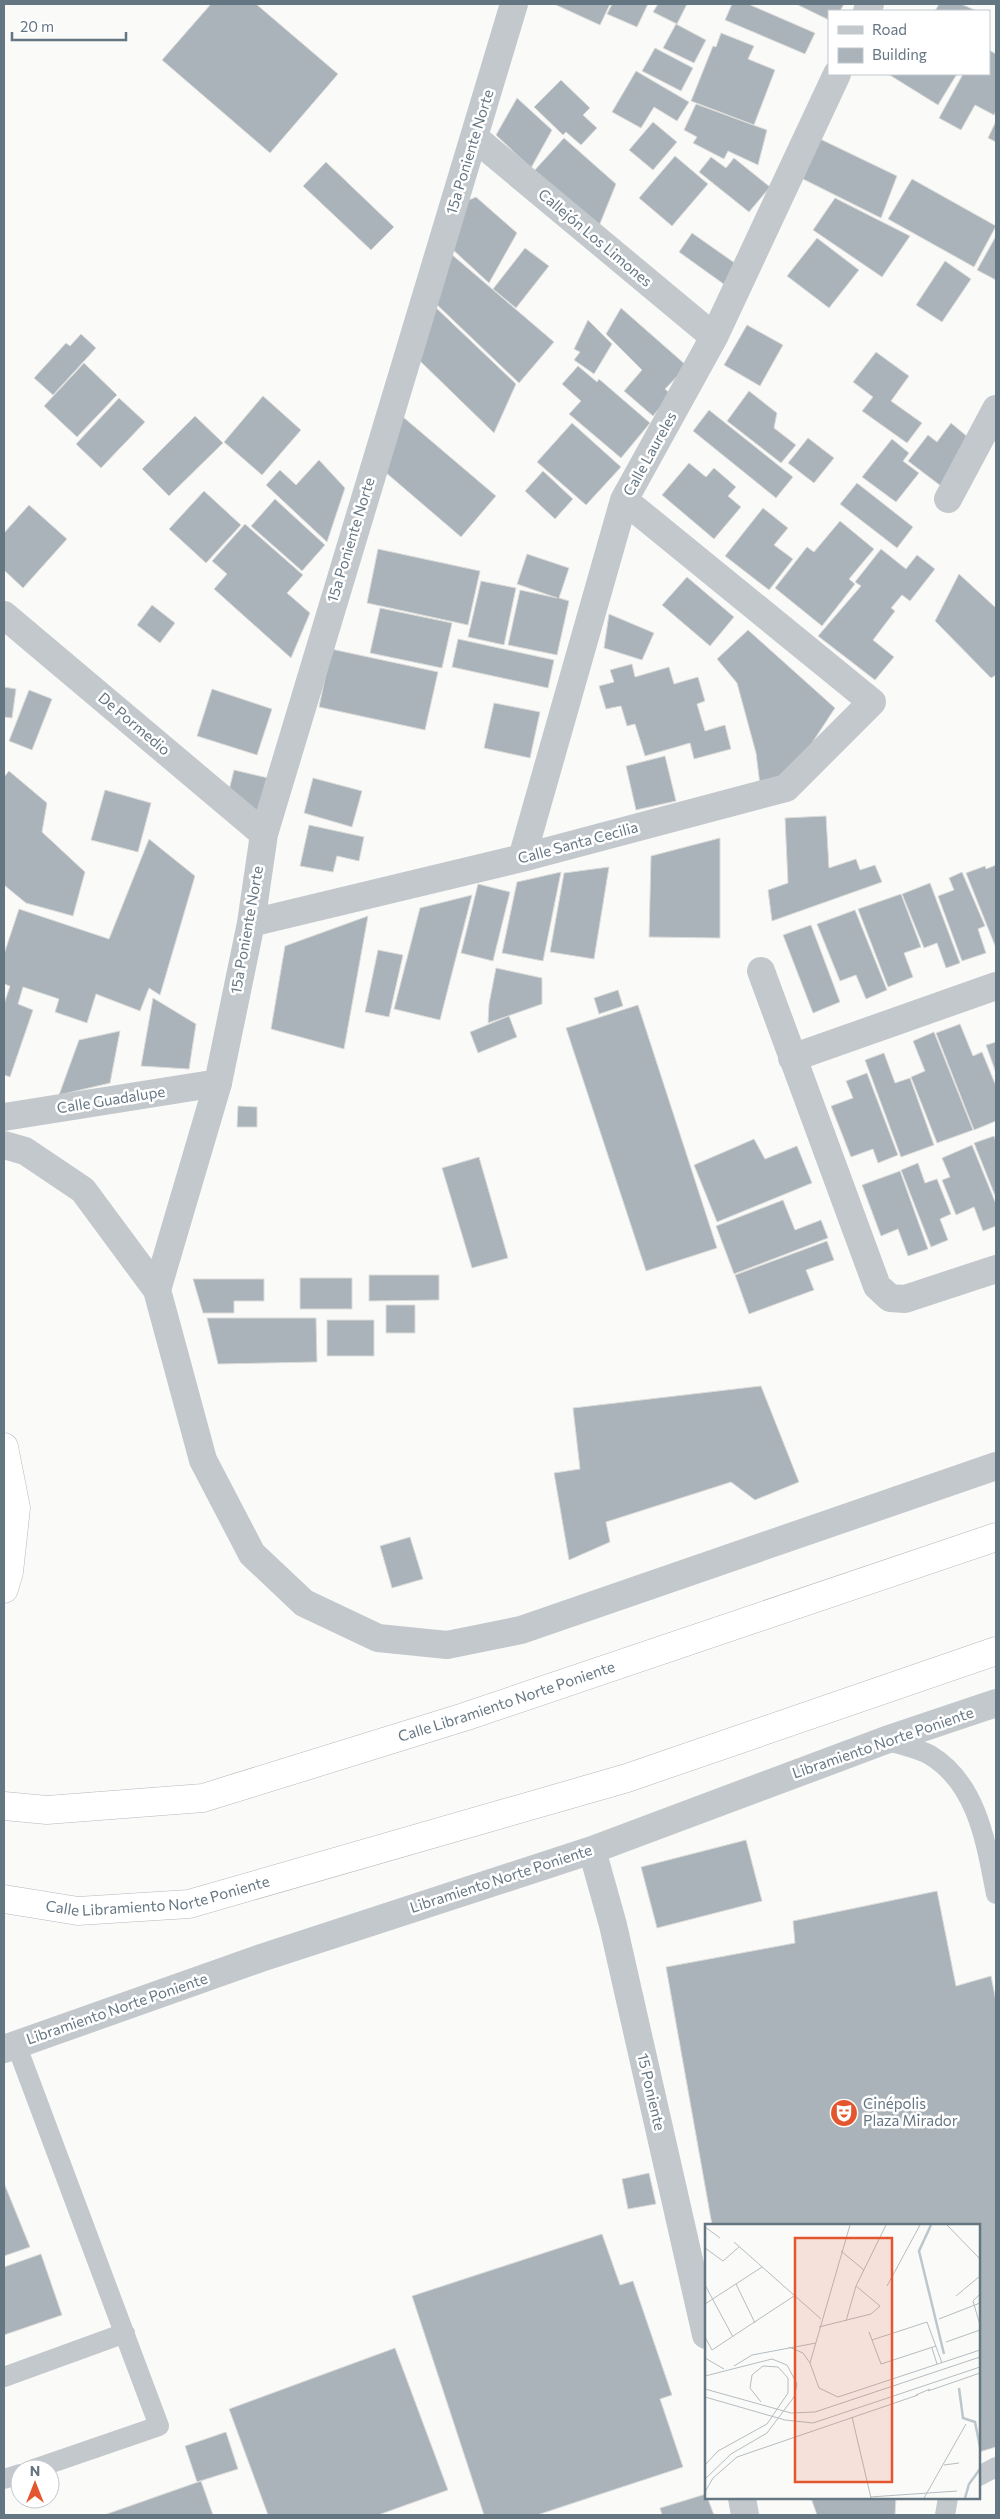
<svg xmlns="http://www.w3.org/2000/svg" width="1000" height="2519" font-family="Commissioner,sans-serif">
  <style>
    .building { fill: #aab3b9; stroke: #dcdcda }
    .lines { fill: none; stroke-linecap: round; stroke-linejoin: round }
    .trunk-casing { stroke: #b4b9bd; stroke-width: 29 }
    .service { stroke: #c3c8cc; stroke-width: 20 }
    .minor { stroke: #c3c8cc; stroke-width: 28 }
    .tertiary { stroke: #c3c8cc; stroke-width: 28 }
    .trunk { stroke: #fff; stroke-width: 28 }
    .labels { text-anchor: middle; stroke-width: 5; stroke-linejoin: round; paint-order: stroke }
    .street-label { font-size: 15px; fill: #657683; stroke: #fff }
    .poi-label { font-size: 15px; fill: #657683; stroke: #fff; text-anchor: start }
    .inset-river { fill: none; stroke: #bbc7cb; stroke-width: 2.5 }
    .inset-road { fill: none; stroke: #b5bdc2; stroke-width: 1 }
    .view { fill: #e4572e; fill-opacity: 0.15; stroke: #e4572e; stroke-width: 2.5 }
    .inset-edge { fill: none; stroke: #657683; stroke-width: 2.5 }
  </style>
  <rect width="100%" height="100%" fill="#fafaf8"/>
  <path class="building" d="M211,4H256L338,74L270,153L162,60Z
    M554,4H610L600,25Z
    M612,4H648L637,27L607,14Z
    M658,4H687L677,24L653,12Z
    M732,4H748L815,33L805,54L725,20Z
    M796,4H844L840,11H829V20Z
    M939,4H961L977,11H935Z
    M676,24L706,40L694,63L663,48Z
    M721,33L754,46L748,59L775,70L754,125L691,101L713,46L716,47Z
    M655,48L693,68L681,91L642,71Z
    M989,50L996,54V111L994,115L975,105L961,130L939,118L963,74H989Z
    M636,71L689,102L677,121L654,107L641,128L612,112Z
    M888,74H957L938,105Z
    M561,80L590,108L583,115L597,128L581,145L566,132L563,135L534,107Z
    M517,98L552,130L531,168L496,135Z
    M696,104L767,130L758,165L728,151L724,159L693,143L697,137L684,130Z
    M996,121V142L988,138Z
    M653,122L677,142L653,170L629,150Z
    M564,138L616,184L597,231L533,172Z
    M818,138L897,176L881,218L803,179Z
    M675,156L708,184L672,226L639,198Z
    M711,157L726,168L734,158L770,187L749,212L699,172Z
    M326,162L394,227L371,250L303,186Z
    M912,179L996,226L974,267L888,219Z
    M476,197L517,233L489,283L450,247L464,202Z
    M835,198L910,236L882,277L813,230Z
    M692,233L739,266L725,285L679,252Z
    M996,236V280L977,270Z
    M817,238L859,270L829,308L787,276Z
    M525,248L549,266L516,308L493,289Z
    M450,253L554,342L519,383L432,300Z
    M945,261L971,279L942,322L916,305Z
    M430,302L516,384L494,433L418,359Z
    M621,308L687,366L665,389L671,394L653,416L624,391L642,370L606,334Z
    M588,320L612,344L594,374L574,360L580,352L574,349Z
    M747,325L783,345L760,386L724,365Z
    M81,334L96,348L53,395L34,378L66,343L70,346Z
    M876,352L909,376L891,401L922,423L907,443L862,411L873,397L853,382Z
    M84,363L117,395L77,437L44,406Z
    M578,366L597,382L599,379L650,423L621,458L569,414L581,401L562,384Z
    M749,391L777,413L774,428L796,445L781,463L727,421Z
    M263,396L301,430L262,475L224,442Z
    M119,398L145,422L101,468L76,444Z
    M709,410L793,477L776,498L693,431Z
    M396,411L496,496L461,537L377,465Z
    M195,416L223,443L169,496L142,469Z
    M572,423L621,467L586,505L537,462Z
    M951,423L975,443L941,486L908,461L928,435L937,442Z
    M808,438L834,458L814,483L788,463Z
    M892,439L909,453L903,461L919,473L896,502L862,477Z
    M319,460L345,488L327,542L266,485L280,470L296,485Z
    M689,463L706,477L714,468L736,487L728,496L741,507L714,539L662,495Z
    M543,471L573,499L555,519L525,491Z
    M857,483L913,527L897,548L840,504Z
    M204,491L241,525L206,563L169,529Z
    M275,499L325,545L302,571L251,526Z
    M29,505L67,539L23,588L4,570V533Z
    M763,508L788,528L774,545L793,559L769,590L725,556Z
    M840,521L874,549L849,579L855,584L822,626L775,588L807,547L814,552Z
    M245,524L303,575L287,593L310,613L291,658L214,589L227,574L212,561Z
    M378,549L480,571L468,625L367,603Z
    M881,549L906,569L917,555L935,569L910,601L902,595L891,608L895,611L873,640L894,657L875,680L818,636L861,586L855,582Z
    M527,554L569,568L559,598L569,601L557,655L508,645L520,590L557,598L517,584Z
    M959,574L996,608V675L991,678L935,621Z
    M687,577L734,617L710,646L662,605Z
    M481,581L516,588L504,645L468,637Z
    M152,605L175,623L160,643L137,625Z
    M380,608L452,623L442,668L370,653Z
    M609,614L654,633L642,660L604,648Z
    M748,630L835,708L791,775L760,785L756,753L737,683L717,659Z
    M458,639L554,660L548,688L452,667Z
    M331,649L438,672L425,730L319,707Z
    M632,664L635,677L669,667L674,684L698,677L705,701L697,704L705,731L725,725L731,749L694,759L690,743L645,756L635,724L627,726L621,706L606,709L599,686L614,682L610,670Z
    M4,687L16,689L12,718L4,717Z
    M212,689L272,709L257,755L197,736Z
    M29,690L52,699L32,750L9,741Z
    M494,703L540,712L530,758L484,748Z
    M665,756L676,801L636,810L626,766Z
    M234,770L268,778L259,818L227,798Z
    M9,771L47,803L42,832L85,872L73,916L26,903L4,885V777Z
    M313,778L362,791L352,827L304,813Z
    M105,790L151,803L138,852L91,840Z
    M826,816L829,868L856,859L860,870L875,865L882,882L772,921L768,890L788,883L785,818Z
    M309,825L364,837L359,861L337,856L333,872L300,866Z
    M720,838V938L649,937L651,856Z
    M149,839L195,876L160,995L149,988L140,1011L96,994L87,1023L55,1012L59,999L23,987L18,1004L33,1010L10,1077L4,1075V1004L10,986L4,984V954L19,909L109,939Z
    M996,865V948L966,873L985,866L986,869Z
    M609,867L594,959L550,952L564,873Z
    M561,872L543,961L502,953L517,882Z
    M962,872L985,926L978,929L986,953L962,961L938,896L954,890L949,878Z
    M930,883L960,963L946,968L937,943L924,948L902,894Z
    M478,884L510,892L493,961L461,953Z
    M901,894L921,947L904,953L913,977L888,987L858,909Z
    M472,895L440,1020L394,1009L420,908Z
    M855,910L887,990L866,999L856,975L840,981L817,924Z
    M368,916L344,1049L271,1029L285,946Z
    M811,925L840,1002L813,1013L783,935Z
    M378,950L403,955L389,1017L365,1012Z
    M496,968L542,978V1004L488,1023L489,1004Z
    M618,990L623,1006L599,1014L594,998Z
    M153,998L196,1024L189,1069L141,1066Z
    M638,1005L717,1248L646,1271L566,1028Z
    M509,1016L517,1037L478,1053L470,1032Z
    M960,1024L973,1056L982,1052L996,1086V1121L974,1130L936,1033Z
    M120,1031L110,1083L59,1095L79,1040Z
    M934,1032L973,1130L937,1143L911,1077L925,1071L913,1041Z
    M996,1042V1073L986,1045Z
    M884,1053L895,1083L910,1078L934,1145L901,1157L865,1060Z
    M867,1073L898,1155L878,1163L873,1149L851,1157L831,1106L853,1098L846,1081Z
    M238,1106L257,1107V1127H237Z
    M994,1136L996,1141V1198L974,1143Z
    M754,1139L765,1159L797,1146L812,1183L717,1222L694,1165Z
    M972,1145L996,1204V1226L983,1231L974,1207L956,1215L942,1180L950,1177L942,1158Z
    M479,1157L508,1258L472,1268L442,1168Z
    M918,1163L925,1183L937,1179L951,1214L940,1219L948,1240L931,1247L901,1170Z
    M900,1171L928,1249L908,1256L898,1229L881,1236L862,1185Z
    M783,1200L795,1230L821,1220L828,1238L734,1274L716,1226Z
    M827,1241L834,1260L806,1270L814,1290L749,1314L735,1275Z
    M369,1275H439V1300L369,1301Z
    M300,1278H352V1309H300Z
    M193,1279H264V1301H234V1313H203Z
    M386,1305H415V1333H386Z
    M207,1318H316L317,1362L218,1364Z
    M327,1320H374V1356H327Z
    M761,1386L799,1482L755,1500L731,1482L606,1522L610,1542L569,1560L554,1473L580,1469L573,1408Z
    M410,1537L423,1579L392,1588L380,1546Z
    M746,1840L762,1901L657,1928L641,1867Z
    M937,1891L956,1986L991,1976L996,2001V2447L979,2452V2225H712L666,1967L795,1943L793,1921Z
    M649,2173L656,2204L628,2209L622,2179Z
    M4,2183L30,2247L4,2256Z
    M602,2234L620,2285L633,2281L672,2395L660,2399L683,2467L537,2515H484L412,2296Z
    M41,2254L62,2315L4,2335V2267Z
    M395,2348L448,2490L378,2515H268L229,2409Z
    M226,2432L238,2469L197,2482L185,2446Z
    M201,2481L213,2515H104Z
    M706,2494L714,2515H662L660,2508Z
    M811,2498H896L895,2515H817Z"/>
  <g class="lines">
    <g class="trunk-casing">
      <g id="trunk">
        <path d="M4,1447L16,1508L9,1572L4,1589"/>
        <path id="s1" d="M4,1806L47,1810L203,1798L464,1717L996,1537"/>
        <path id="s2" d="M4,1899L78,1911L189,1904L627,1778L996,1651"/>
      </g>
    </g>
    <path class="service" d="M886,1740C900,1745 918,1748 930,1755C978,1784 986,1844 996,1894
      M16,2044L159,2426L34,2469
      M4,2377L125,2333
      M979,2476L996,2467
      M4,2479L20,2474
      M945,2515L948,2498"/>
    <path class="minor" d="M867,11L870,4
      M475,138L714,337
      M948,499L996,409
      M4,615L264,834
      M522,858L624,500L714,337L837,74
      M251,923L522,858L786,788L872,702L624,500
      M761,971L877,1286L890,1298L905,1299L996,1269
      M792,1058L996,986
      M4,1117L218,1083L251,923L264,834L514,4"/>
    <path class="tertiary" d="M4,1145L25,1151L83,1190L157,1290L203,1460L252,1554L304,1603L378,1638L447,1645L521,1630L996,1466
      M157,1290L218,1083
      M592,1850L613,1925L706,2335
      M4,2049L261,1958L592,1850L886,1740L996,1703
      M742,2498L745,2515"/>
    <use href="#trunk" class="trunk"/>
  </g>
  <defs>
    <g id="theatre-disc" transform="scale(1.4375)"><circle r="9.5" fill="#e4572e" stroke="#fff"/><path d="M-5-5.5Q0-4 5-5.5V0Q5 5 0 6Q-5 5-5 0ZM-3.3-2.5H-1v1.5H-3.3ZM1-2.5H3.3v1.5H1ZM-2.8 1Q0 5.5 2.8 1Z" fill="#fff"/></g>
  </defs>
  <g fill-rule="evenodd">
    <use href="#theatre-disc" x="844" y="2113"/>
  </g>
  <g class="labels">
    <g class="street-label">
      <text transform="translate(470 152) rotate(-73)" y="5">15a Poniente Norte</text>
      <text transform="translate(595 238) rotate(40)" y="5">Callejón Los Limones</text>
      <text transform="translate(650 454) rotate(-61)" y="5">Calle Laureles</text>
      <text transform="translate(351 540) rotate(-73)" y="5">15a Poniente Norte</text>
      <text transform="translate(134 724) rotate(40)" y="5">De Pormedio</text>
      <text transform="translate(578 843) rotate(-15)" y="5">Calle Santa Cecilia</text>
      <text transform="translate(247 930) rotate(-80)" y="5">15a Poniente Norte</text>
      <text transform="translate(111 1100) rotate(-9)" y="5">Calle Guadalupe</text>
      <text dy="5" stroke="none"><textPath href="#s1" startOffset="518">Calle Libramiento Norte Poniente</textPath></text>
      <text transform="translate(883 1743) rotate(-19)" y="5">Libramiento Norte Poniente</text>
      <text transform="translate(501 1879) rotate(-18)" y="5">Libramiento Norte Poniente</text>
      <text dy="5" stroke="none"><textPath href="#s2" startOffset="156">Calle Libramiento Norte Poniente</textPath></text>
      <text transform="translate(117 2009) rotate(-19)" y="5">Libramiento Norte Poniente</text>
      <text transform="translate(651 2092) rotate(77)" y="5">15 Poniente</text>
    </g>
    <g class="poi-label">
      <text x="863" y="2109">Cinépolis<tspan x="863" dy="17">Plaza Mirador</tspan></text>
    </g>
  </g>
  <g transform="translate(705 2224)">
    <rect width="275" height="275" fill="#fafaf8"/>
    <path class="inset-river" d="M226,1L214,27L239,130M254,164L258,194L270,198L275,223M260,274L264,260L275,245"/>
    <path class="inset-road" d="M242,1L275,35M0,3L15,14M29,18L116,95M0,24L18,37L34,23M136,27L159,46M31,60L50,99M0,61L28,113M182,62L215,1M275,70L268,77L275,101M251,72L275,52M0,80L57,43M234,95L275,79M141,97L151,62L181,1M114,103L166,90L175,82L151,62M164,108L176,140L231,122M0,113L7,126L89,72M167,116L222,98L237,139M241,118L275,106M84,123L98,129L105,139L114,164L133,173L275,126M227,124L232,140M0,134L19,145M105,139L145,1M29,142L47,131L111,119M0,152L67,135L82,141L92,160L89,173L62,209L26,230L0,255M0,165L86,189L110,188L275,133M223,167L275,149M211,171L225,165M0,173L80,196L108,199L275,143M147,193L166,274M0,241L13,227L62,200L83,169V154L73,143L58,142L47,151L45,164L56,178M239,241L254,239M0,268L8,254L32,233L213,171M165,273L252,267M219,274L261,200"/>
    <path class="view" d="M90,14H187V258H90Z"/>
    <rect width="275" height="275" class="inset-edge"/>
  </g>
  <rect width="1000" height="2519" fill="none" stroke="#657683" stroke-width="10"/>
  <rect x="828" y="10" width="162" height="65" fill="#ffffff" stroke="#c1c8cd"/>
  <rect x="838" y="26" width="25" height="8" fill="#c3c8cc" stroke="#c1c8cd"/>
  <text x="872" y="35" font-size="15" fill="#657683">Road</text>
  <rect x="838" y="48" width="25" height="15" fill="#aab3b9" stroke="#c1c8cd"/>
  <text x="872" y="60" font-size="15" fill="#657683">Building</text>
  <g transform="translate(35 2484)"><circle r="24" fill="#ffffff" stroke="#c1c8cd"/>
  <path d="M0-4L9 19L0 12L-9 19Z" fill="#e4572e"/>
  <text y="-8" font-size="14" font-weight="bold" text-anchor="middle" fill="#657683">N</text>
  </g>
  <path d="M12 32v8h114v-8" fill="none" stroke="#657683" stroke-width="2.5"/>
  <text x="20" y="32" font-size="15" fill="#657683" stroke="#ffffff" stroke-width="4" paint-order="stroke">20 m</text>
</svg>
